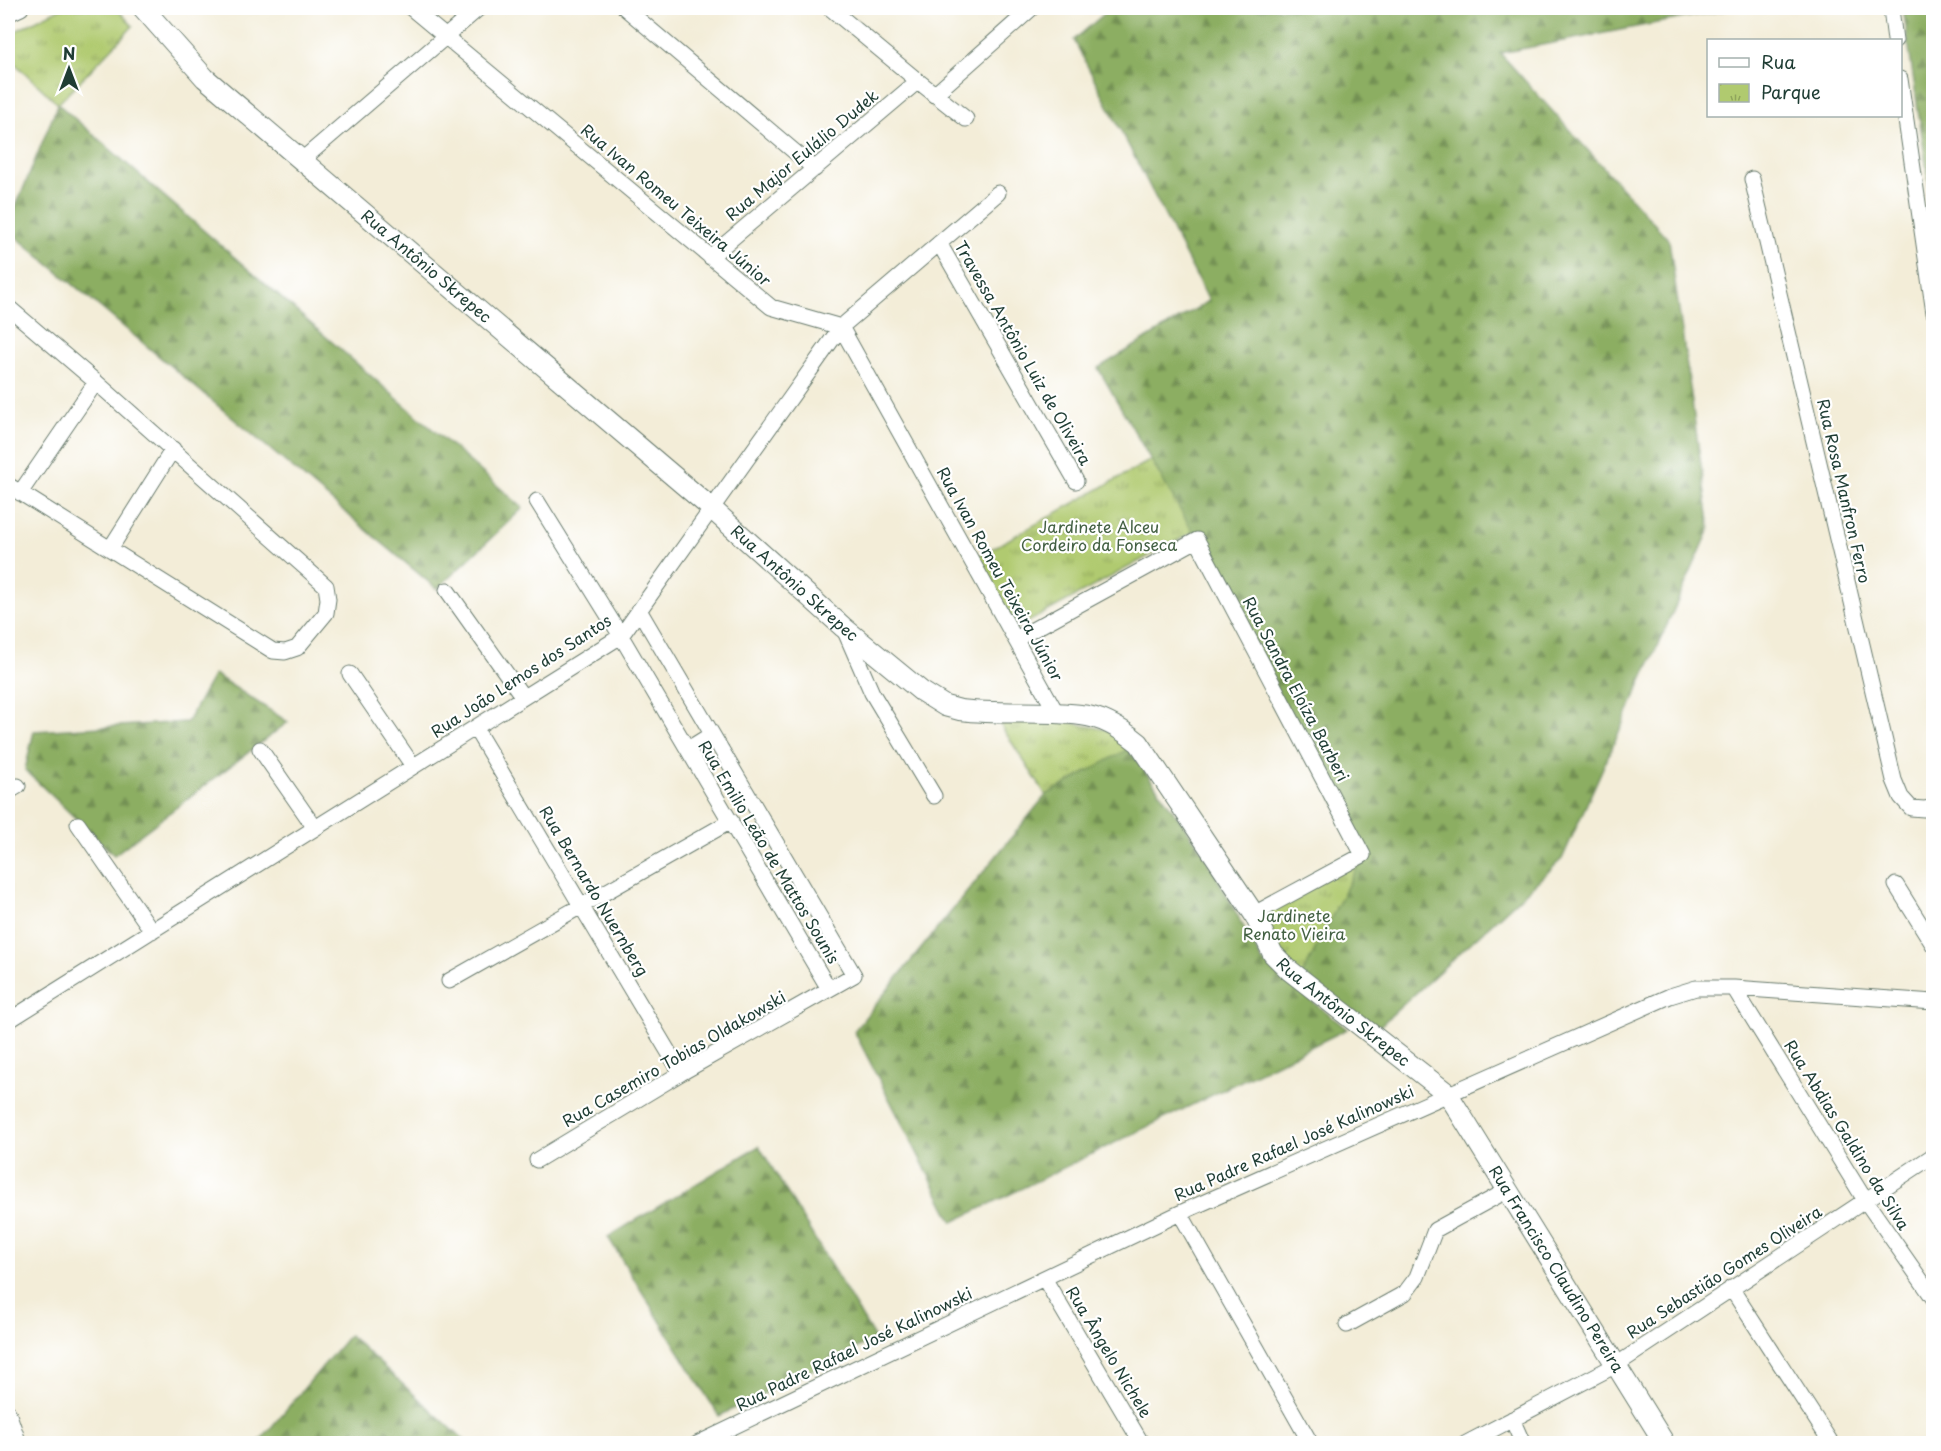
<svg xmlns="http://www.w3.org/2000/svg" width="1941" height="1451" font-family="'Playpen Sans',sans-serif">
  <style>
    .forest { fill: url(#forest-firs); stroke: #56764b; stroke-width: 1.5 }
    .park { fill: url(#park-tufts); stroke: #688452; stroke-width: 1.5 }
    .lines { fill: none; stroke-linecap: round; stroke-linejoin: round }
    .minor-casing { stroke: #697b6d; stroke-width: 17 }
    .tertiary-casing { stroke: #697b6d; stroke-width: 22 }
    .minor { stroke: #fff; stroke-width: 15 }
    .tertiary { stroke: #fff; stroke-width: 20 }
    .labels { text-anchor: middle; stroke-width: 4.5; stroke-linejoin: round; paint-order: stroke }
    .street-label { font-size: 16px; fill: #1f3d34; stroke: #fff }
    .park-label { font-size: 16px; fill: #436043; stroke: #fff }
  </style>
  <defs>
    <pattern id="forest-firs" width="22" height="20" patternUnits="userSpaceOnUse" patternTransform="scale(1.5)"><rect width="22" height="20" fill="#8cae62"/><path d="M5 1l3.5 6h-7zM16 11l3.5 6h-7z" fill="#728f52"/></pattern>
    <pattern id="park-tufts" width="24" height="20" patternUnits="userSpaceOnUse" patternTransform="scale(1.5)"><rect width="24" height="20" fill="#b0ca6f"/><path d="M3 7l-1-3M5 7V3M7 7l1-3M15 17l-1-3M17 17v-4M19 17l1-3" fill="none" stroke="#8fa55c"/></pattern>
  </defs>
  <rect width="100%" height="100%" fill="#fff"/>
  <filter id="ink" filterUnits="userSpaceOnUse"><feTurbulence type="fractalNoise" baseFrequency=".0167" numOctaves="2"/><feDisplacementMap in="SourceGraphic" scale="12" xChannelSelector="R" yChannelSelector="G"/><feConvolveMatrix kernelMatrix="1 2 1 2 8 2 1 2 1" color-interpolation-filters="sRGB"/></filter>
  <filter id="wash" filterUnits="userSpaceOnUse"><feTurbulence type="fractalNoise" baseFrequency=".008" numOctaves="4" result="noise"/><feDisplacementMap in="SourceGraphic" scale="24" xChannelSelector="R" yChannelSelector="G"/><feGaussianBlur stdDeviation="1.35" result="paint"/><feColorMatrix in="noise" values="0 0 0 0 0 0 0 0 0 0 0 0 0 0 0 0 0 1.4 0 .05"/><feComposite in="paint" operator="in"/></filter>
  <g filter="url(#wash)">
    <rect width="100%" height="100%" fill="#f3edd8"/>
    <path class="forest" d="M1111,8H1735L1500,53L1669,240L1710,529L1562,859L1371,1034L1300,979L1363,855L1197,540L1098,368L1209,301L1074,40Z
      M1903,8H1933V211Z
      M58,104L523,508L437,589L8,230V226Z
      M214,674L288,722L114,855L25,770L34,731L187,722Z
      M1128,748L1203,852L1263,962L1347,1029L953,1222L854,1031L1046,795Z
      M759,1146L875,1339L719,1416L608,1237Z
      M349,1335L467,1443H258Z"/>
    <path class="park" d="M61,8H116L133,26L58,104L8,57V35Z
      M1151,460L1193,532L1017,628L977,557Z
      M996,718L1063,721L1123,733L1137,744L1046,795Z
      M1363,855L1300,979L1254,914Z"/>
  </g>
  <g filter="url(#ink)">
    <g class="lines">
      <g class="minor-casing">
        <path id="minor" d="M411,8L771,307L841,327L1057,714
          M625,8L815,169
          M830,8L918,81L966,119
          M1891,9L1895,40
          M8,14L21,8
          M1900,79L1934,313
          M934,95L1032,8
          M302,160L479,8
          M1752,179L1894,780L1901,797L1911,808L1924,809L1934,807
          M939,243L1076,481
          M710,257L918,81
          M8,307L96,382L326,586L328,599L326,613L297,648L285,652L273,651L8,485
          M20,493L96,382
          M537,501L621,636L829,989
          M110,549L173,449
          M447,590L523,697
          M844,629L872,693L934,796
          M1016,639L1197,540L1363,855L1254,914
          M350,674L413,766
          M475,728L681,1073
          M260,749L315,828
          M688,749L712,734
          M8,792L18,786
          M78,824L152,931
          M1896,885L1934,946
          M449,981L731,821
          M1734,988L1865,1200L1934,1299
          M8,1021L621,636L841,327L998,193
          M537,1160L681,1073L854,975L639,610
          M1180,1213L1311,1444
          M1044,1278L1142,1444
          M1731,1288L1832,1444
          M1347,1325L1405,1293L1417,1277L1435,1230L1508,1190
          M8,1412L19,1444
          M1512,1419L1523,1444
          M697,1444L1180,1213L1670,996L1696,988H1734L1934,1002
          M1465,1444L1616,1365L1934,1155"/>
      </g>
      <g class="tertiary-casing">
        <g id="tertiary">
          <path id="s1" d="M143,8L205,78L711,508L843,627L921,691L945,706L960,710C1000,715 1041,710 1081,715C1102,717 1123,730 1139,743L1254,914L1273,954L1289,970L1448,1094L1665,1444"/>
        </g>
      </g>
      <use href="#minor" class="minor"/>
      <use href="#tertiary" class="tertiary"/>
    </g>
  </g>
  <g class="labels">
    <g class="street-label">
      <text transform="translate(802 155) rotate(-40)" y="6">Rua Major Eulálio Dudek</text>
      <text transform="translate(676 205) rotate(40)" y="6">Rua Ivan Romeu Teixeira Júnior</text>
      <text dy="6" stroke="none"><textPath href="#s1" startOffset="384">Rua Antônio Skrepec</textPath></text>
      <text transform="translate(1023 353) rotate(60)" y="6">Travessa Antônio Luiz de Oliveira</text>
      <text transform="translate(1844 491) rotate(77)" y="6">Rua Rosa Manfron Ferro</text>
      <text transform="translate(1000 574) rotate(61)" y="6">Rua Ivan Romeu Teixeira Júnior</text>
      <text dy="6" stroke="none"><textPath href="#s1" startOffset="870">Rua Antônio Skrepec</textPath></text>
      <text transform="translate(521 676) rotate(-33)" y="6">Rua João Lemos dos Santos</text>
      <text transform="translate(1296 689) rotate(62)" y="6">Rua Sandra Eloíza Barberi</text>
      <text transform="translate(769 852) rotate(59)" y="6">Rua Emilio Leão de Mattos Sounis</text>
      <text transform="translate(594 891) rotate(59)" y="6">Rua Bernardo Nuernberg</text>
      <text dy="6" stroke="none"><textPath href="#s1" startOffset="1608">Rua Antônio Skrepec</textPath></text>
      <text transform="translate(674 1059) rotate(-30)" y="6">Rua Casemiro Tobias Oldakowski</text>
      <text transform="translate(1847 1135) rotate(58)" y="6">Rua Abdias Galdino da Silva</text>
      <text transform="translate(1294 1143) rotate(-24)" y="6">Rua Padre Rafael José Kalinowski</text>
      <text dy="6" stroke="none"><textPath href="#s1" startOffset="1947">Rua Francisco Claudino Pereira</textPath></text>
      <text transform="translate(1724 1272) rotate(-33)" y="6">Rua Sebastião Gomes Oliveira</text>
      <text transform="translate(854 1349) rotate(-26)" y="6">Rua Padre Rafael José Kalinowski</text>
      <text transform="translate(1109 1352) rotate(59)" y="6">Rua Ângelo Nichele</text>
    </g>
    <g class="park-label">
      <text x="1099" y="533">Jardinete Alceu<tspan x="1099" dy="18">Cordeiro da Fonseca</tspan></text>
      <text x="1294" y="922">Jardinete<tspan x="1294" dy="18">Renato Vieira</tspan></text>
    </g>
  </g>
  <rect width="1941" height="1451" fill="none" stroke="#fff" stroke-width="30"/>
  <rect x="1707" y="39" width="195" height="78" fill="#ffffff" stroke="#a5b1ae" stroke-width="1.5"/>
  <rect x="1719" y="58" width="30" height="9" fill="#ffffff" stroke="#a5b1ae" stroke-width="1.5"/>
  <text x="1761" y="69" font-size="18" fill="#1f3d34">Rua</text>
  <rect x="1719" y="84" width="30" height="18" fill="url(#park-tufts)" stroke="#a5b1ae" stroke-width="1.5"/>
  <text x="1761" y="99" font-size="18" fill="#1f3d34">Parque</text>
  <g transform="translate(69 69)" stroke="#ffffff" stroke-width="4.5" paint-order="stroke">
  <path d="M0-4.5L10 22L0 15L-10 22Z" fill="#1f3d34"/>
  <text y="-9" font-size="16" font-weight="bold" text-anchor="middle" fill="#1f3d34">N</text>
  </g>
</svg>
